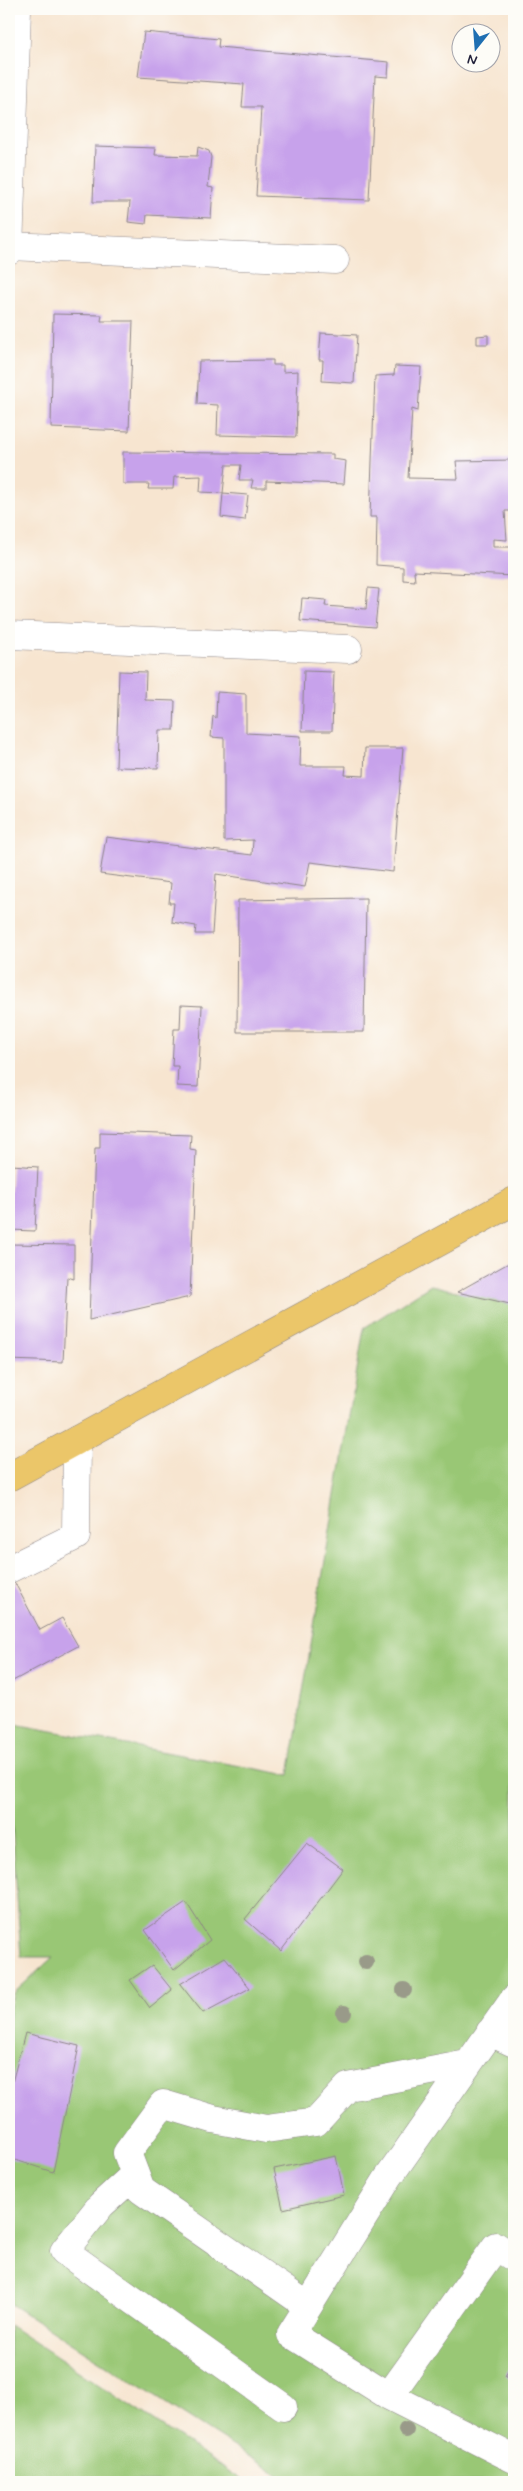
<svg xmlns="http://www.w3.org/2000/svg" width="523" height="2491" font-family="Mynerve,sans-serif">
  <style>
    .green { fill: #99c775; stroke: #5e7458 }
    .building { fill: #c7a2eb }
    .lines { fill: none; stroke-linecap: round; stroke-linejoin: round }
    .minor-casing { stroke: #8c8486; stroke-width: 29 }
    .major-casing { stroke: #8c8486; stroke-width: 29 }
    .minor { stroke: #fff; stroke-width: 28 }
    .major { stroke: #ebc669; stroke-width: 28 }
    .tree { fill: #999a89 }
  </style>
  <rect width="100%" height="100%" fill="#fdfcf7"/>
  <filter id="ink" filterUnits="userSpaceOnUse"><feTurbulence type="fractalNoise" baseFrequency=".02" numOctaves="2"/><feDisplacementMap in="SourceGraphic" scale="10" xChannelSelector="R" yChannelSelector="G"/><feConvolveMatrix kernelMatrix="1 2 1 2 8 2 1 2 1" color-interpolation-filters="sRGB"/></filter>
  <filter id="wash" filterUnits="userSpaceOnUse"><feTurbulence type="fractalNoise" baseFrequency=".0096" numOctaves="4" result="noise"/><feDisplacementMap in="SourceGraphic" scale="20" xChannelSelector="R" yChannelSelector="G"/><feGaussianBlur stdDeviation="1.12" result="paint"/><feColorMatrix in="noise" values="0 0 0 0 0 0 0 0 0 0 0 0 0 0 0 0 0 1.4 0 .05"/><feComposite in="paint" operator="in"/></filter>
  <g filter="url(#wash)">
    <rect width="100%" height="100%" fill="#f7e5d0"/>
    <path class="green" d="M431,1285L514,1305V2482H289L9,2303V2011L13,1994L53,1957H21L9,1777V1723L289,1775L364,1328Z
      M9,2325L245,2482H9Z"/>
    <g id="blocks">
      <path class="building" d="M144,32L219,39L218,47L389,62L388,77L375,76L369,200L256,196L261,107H242L244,84L138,77Z
        M95,146L156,148L155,155L197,156L198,147L209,151L211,157L208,187L213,188L211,218L147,215L146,224L128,222L130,202H93Z
        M53,314L102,315L101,321H133L129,431L51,428Z
        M321,333L357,335L354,383L322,381L323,360H319Z
        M488,335V344H477V336Z
        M273,360V365H283V372L298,371L296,437L217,435L218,405L197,404L199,361Z
        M395,366L421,367L418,411L412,409L408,478L458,479L456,461L514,460V511H505L507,540L493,539V547H514V576L414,571L415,581L403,580V567L376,565L377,517H370L375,376L394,375Z
        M123,452L333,454V459L346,461L344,484L266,481V488H251L253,480H239L241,465H226L223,493L200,492L201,476L174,477L173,489H148L149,484H123Z
        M223,493L248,495L245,520L221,517Z
        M368,588L379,589L375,627L300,621L302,598L326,600L325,606L366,609Z
        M119,671L146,672L145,700L175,701L174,730H159L158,768L116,767Z
        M304,671L334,672L332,731H302Z
        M217,692L246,694V733L301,736L300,766H346L345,775L364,776L365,748H403L393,872L310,862L305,887L216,874L212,934H195L196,926L172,922L174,903H169L171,883L100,874L106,837L252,855L253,840L224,841V738L211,737L213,716L216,718Z
        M366,898L364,1032H237L238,900Z
        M181,1005L202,1006L198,1087L177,1086L178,1066H172L174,1029H180Z
        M100,1132L191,1135L190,1149L196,1150L190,1297L89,1320L95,1148H100Z
        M12,1165L38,1167L35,1231L9,1230Z
        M9,1244L74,1245V1279L67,1277L63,1362L9,1360Z
        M514,1260V1305L457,1292Z
        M9,1572L40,1630L62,1618L78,1646L9,1683Z
        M307,1843L343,1869L281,1951L245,1919Z
        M186,1902L210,1940L174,1970L145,1930Z
        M225,1957L250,1988L203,2013L180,1984Z
        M152,1965L172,1990L150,2008L130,1980Z
        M25,2033L79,2046L53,2172L9,2158V2094Z
        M336,2156L344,2195L283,2209L274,2169Z
        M511,2366L514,2368V2381L505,2376Z"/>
    </g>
  </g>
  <g filter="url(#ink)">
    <use href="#blocks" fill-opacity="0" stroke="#8c8486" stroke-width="1"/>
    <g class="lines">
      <g class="minor-casing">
        <path id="minor" d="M9,246L335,260
          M9,251L17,9
          M9,635L348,649
          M9,1569L76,1536L77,1440
          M514,1999L388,2178L291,2334L389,2396L496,2246L514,2258
          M490,2032L514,2043
          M135,2174L101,2205L64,2251L283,2407
          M308,2306L141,2190L127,2153L163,2104L213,2119L266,2129L316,2122L348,2087L467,2064
          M389,2396L514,2459"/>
      </g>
      <g class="major-casing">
        <path id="major" d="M9,1477L514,1201"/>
      </g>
      <use href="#minor" class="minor"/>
      <use href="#major" class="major"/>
    </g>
    <g class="tree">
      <circle cx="366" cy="1962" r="8"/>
      <circle cx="404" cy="1990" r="8"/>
      <circle cx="344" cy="2013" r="8"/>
      <circle cx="406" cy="2430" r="8"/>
    </g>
  </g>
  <rect width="523" height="2491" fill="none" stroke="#fdfcf7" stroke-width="30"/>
  <g transform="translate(476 48) rotate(197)"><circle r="24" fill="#fdfcf7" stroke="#a5a5ac"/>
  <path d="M0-4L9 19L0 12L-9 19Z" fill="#1f6fb2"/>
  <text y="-8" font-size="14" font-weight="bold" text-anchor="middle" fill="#22223b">N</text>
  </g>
</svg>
